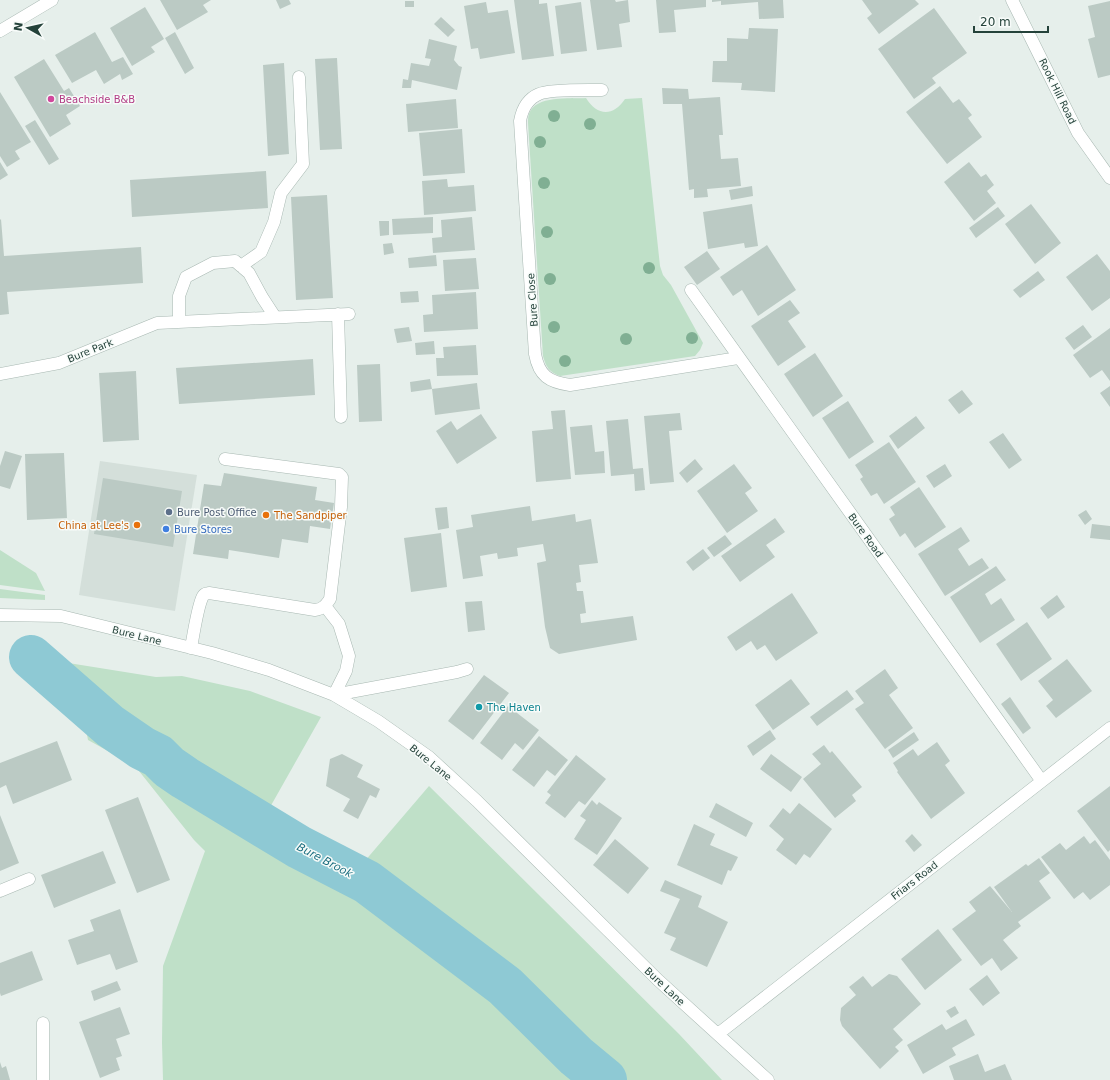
<svg xmlns="http://www.w3.org/2000/svg" width="1110" height="1080" font-family="'DejaVu Sans',sans-serif">
  <style>
    .built { fill: #d4dfda }
    .green { fill: #bfe0c8 }
    .lines { fill: none; stroke-linecap: round; stroke-linejoin: round }
    .river { stroke: #8ec9d4; stroke-width: 44 }
    .building { fill: #bbcac4 }
    .minor-casing { stroke: #a8b8b2; stroke-width: 13 }
    .minor { stroke: #fff; stroke-width: 12 }
    .tree { fill: #80af93 }
    .hotel-dot { fill: #d1479c; stroke: #f7fbf9; stroke-width: 1.5 }
    .service-dot { fill: #5c6f8a; stroke: #f7fbf9; stroke-width: 1.5 }
    .food-dot { fill: #e8710a; stroke: #f7fbf9; stroke-width: 1.5 }
    .shop-dot { fill: #3f7fe0; stroke: #f7fbf9; stroke-width: 1.5 }
    .culture-dot { fill: #0f9aa8; stroke: #f7fbf9; stroke-width: 1.5 }
    .labels { text-anchor: middle; stroke-width: 3; stroke-linejoin: round; paint-order: stroke }
    .street-label { font-size: 10px; fill: #24423a; stroke: #f7fbf9 }
    .hotel-label { font-size: 10px; fill: #b23c85; stroke: #f7fbf9; text-anchor: start }
    .service-label { font-size: 10px; fill: #4e5e75; stroke: #f7fbf9; text-anchor: start }
    .food-label { font-size: 10px; fill: #c56008; stroke: #f7fbf9; text-anchor: start }
    .shop-label { font-size: 10px; fill: #366cbe; stroke: #f7fbf9; text-anchor: start }
    .culture-label { font-size: 10px; fill: #0d838f; stroke: #f7fbf9; text-anchor: start }
    .water-label { font-size: 11px; font-style: italic; fill: #1c6f80; stroke: #f7fbf9 }
  </style>
  <rect width="100%" height="100%" fill="#e6efeb"/>
  <path class="built" d="M100,461L197,475L175,611L79,595Z"/>
  <path class="green" d="M586,98C597,116 613,117 625,99L642,98L660,266L663,275L671,285L703,343L700,350L695,356L560,376C549,372 546,367 543,356L528,123C528,120 528,117 529,114C535,95 570,99 586,98Z
    M0,550L36,573L45,591L0,585Z
    M0,589L45,595V600L0,598Z
    M56,661L156,677L182,676L250,691L321,717L269,809L274,826L301,868L358,869L429,786L679,1034L722,1080H163L162,1043L163,966L205,851L194,840L135,766L88,740L80,698L54,667Z"/>
  <g class="lines">
    <path class="river" d="M31,657L110,726L142,748L158,756L169,767L185,778L299,847L367,882L505,986L576,1056L605,1080"/>
  </g>
  <path class="building" d="M160,0H211L203,5L208,12L177,30Z
    M276,0H289L291,4L280,9Z
    M514,0H539V4L547,3L554,56L522,60Z
    M590,0H615L616,2L628,0L630,22L619,24L622,47L597,50Z
    M656,0H706V7L674,10L676,32L659,33Z
    M712,0H783L784,18L759,19L758,2L721,5V1L712,2Z
    M862,0H915L919,4L879,34L867,18L872,14Z
    M405,1H414V7H405Z
    M1110,1V75L1098,78L1088,39L1095,37L1088,6Z
    M486,2L488,13L508,10L515,53L480,59L478,48L471,49L464,6Z
    M581,2L587,51L561,54L555,6Z
    M145,7L164,39L151,47L155,52L132,66L110,28Z
    M934,8L967,53L932,78L936,83L914,99L878,49Z
    M441,17L455,30L448,37L434,24Z
    M749,28L778,29L775,92L741,90L742,83L712,82L713,61H727V38L748,39Z
    M95,32L112,62L123,57L133,74L122,80L120,74L104,84L96,70L72,83L55,55Z
    M175,32L194,68L185,74L165,38Z
    M429,39L457,46L454,60L459,66L462,67L457,90L412,80L411,88H402L403,79L408,80L411,63L429,66L431,59L425,58Z
    M337,58L342,149L320,150L315,59Z
    M44,59L64,91L69,88L80,106L66,115L71,124L50,137L14,77Z
    M284,63L289,154L268,156L263,65Z
    M940,86L953,103L959,99L972,115L968,118L982,137L947,164L906,112Z
    M662,88L688,89L689,99L720,97L723,135H719L721,159L738,158L741,186L707,189L708,197L694,198V189L689,190L682,104H663Z
    M0,92L31,142L15,151L20,159L7,167L0,156Z
    M456,99L458,128L408,132L406,104Z
    M35,120L59,159L49,165L25,126Z
    M462,129L465,173L423,176L419,133Z
    M0,162L8,175L0,180Z
    M969,162L981,177L986,174L994,185L987,191L996,203L974,221L944,182Z
    M266,171L268,208L132,217L130,180Z
    M447,179L448,187L474,185L476,211L424,215L422,181Z
    M752,186L753,196L731,200L729,190Z
    M327,195L333,298L296,300L291,197Z
    M752,204L758,246L745,248L744,243L708,249L703,212Z
    M1031,204L1061,243L1035,264L1005,224Z
    M998,207L1005,216L976,238L969,228Z
    M433,217V233L393,235L392,219Z
    M472,217L475,250L433,253L432,238L442,237L441,220Z
    M1,219L4,256L141,247L143,283L7,292L9,314L0,315V220Z
    M379,221H389V235L380,236Z
    M392,243L394,253L384,255L383,244Z
    M767,245L796,290L758,316L742,290L733,296L720,277Z
    M707,251L720,269L697,285L684,267Z
    M1097,254L1110,271V298L1092,311L1066,277Z
    M436,255L437,266L409,268L408,258Z
    M476,258L479,289L445,291L443,260Z
    M1038,271L1045,280L1020,298L1013,290Z
    M418,291L419,302L401,303L400,292Z
    M476,292L478,329L424,332L423,315L433,314L432,295Z
    M790,300L800,313L788,321L806,347L778,366L751,326Z
    M1083,325L1092,337L1074,350L1065,338Z
    M409,327L412,341L397,343L394,329Z
    M1110,328V381L1102,370L1090,378L1073,355Z
    M434,341L435,354L416,355L415,343Z
    M476,345L478,375L437,376L436,358H444L443,347Z
    M815,353L843,396L813,417L784,374Z
    M313,359L315,395L179,404L176,368Z
    M380,364L382,421L359,422L357,365Z
    M136,371L139,440L103,442L99,373Z
    M430,379L432,389L411,392L410,382Z
    M477,383L480,409L435,415L432,389Z
    M1110,386V407L1100,393Z
    M962,390L973,404L959,414L948,400Z
    M848,401L874,442L849,459L822,418Z
    M565,410L571,479L536,482L532,431L553,429L551,411Z
    M680,413L682,430L669,431L674,482L650,484L644,416Z
    M481,414L497,438L457,464L436,431L451,421L457,430Z
    M916,416L925,428L898,449L889,436Z
    M628,419L633,469L643,468L645,490L635,491L634,474L611,476L606,421Z
    M592,425L595,452L604,451L605,473L575,475L570,427Z
    M1003,433L1022,460L1009,469L989,442Z
    M889,442L916,482L884,504L877,493L871,496L860,479L863,477L855,465Z
    M5,451L22,456L10,489L0,486V466Z
    M64,453L67,518L27,520L25,454Z
    M695,459L703,469L687,483L679,473Z
    M734,464L752,488L745,493L758,511L727,533L697,491Z
    M945,464L952,476L934,488L926,476Z
    M224,473L317,487L315,500L334,503L330,529L310,526L308,543L282,539L279,558L229,550L228,559L193,554L204,484L221,486Z
    M103,478L182,491L173,547L94,534Z
    M919,487L946,527L915,548L905,533L900,537L889,519L895,515L890,507Z
    M530,506L532,521L575,514L576,522L591,519L598,563L579,565L581,582L576,583L577,591H583L586,613L580,614L581,623L633,616L637,640L559,654L550,648L545,627L537,563L546,561L543,544L517,548L518,556L498,559L497,553L480,556L483,576L463,579L456,530L473,527L471,515Z
    M447,507L449,528L438,530L435,508Z
    M1086,510L1092,519L1085,525L1078,515Z
    M775,518L785,532L766,545L775,557L740,582L721,556Z
    M1092,524L1110,526V540L1090,538Z
    M961,527L970,541L958,549L969,566L982,558L989,568L945,596L918,554Z
    M441,533L447,587L411,592L404,538Z
    M725,535L732,544L714,557L707,548Z
    M703,549L710,558L693,571L686,562Z
    M996,566L1006,580L985,594L991,605L1001,598L1015,620L980,643L950,597Z
    M792,593L818,633L776,661L765,645L757,650L751,641L736,651L727,637Z
    M1057,595L1065,607L1048,619L1040,608Z
    M482,601L485,630L468,632L465,602Z
    M1027,622L1052,659L1021,681L996,644Z
    M1067,659L1092,691L1056,718L1046,706L1053,700L1038,681Z
    M885,669L898,688L889,695L913,728L885,749L855,709L864,703L855,691Z
    M484,675L509,693L473,740L448,721Z
    M791,679L810,704L773,730L755,705Z
    M847,690L854,699L817,726L810,717Z
    M1010,697L1031,728L1023,734L1001,704Z
    M508,706L539,730L523,750L515,743L502,760L480,743Z
    M770,730L776,739L753,756L747,746Z
    M914,732L919,740L893,758L888,750Z
    M539,736L568,760L555,776L547,770L534,787L512,770Z
    M57,741L72,780L13,804L6,785L0,788V763Z
    M937,742L950,761L945,765L965,793L931,819L897,772L898,771L893,763L913,749L918,756Z
    M824,745L830,753L832,751L862,787L852,795L856,801L835,818L803,779L821,764L812,754Z
    M342,754L363,765L357,777L380,789L376,798L370,795L358,819L343,811L350,799L326,786L330,759Z
    M771,754L802,777L791,792L760,769Z
    M576,755L606,779L585,805L579,801L565,818L545,803L551,795L547,792Z
    M1110,786V850L1108,852L1077,811Z
    M138,797L170,880L137,893L105,810Z
    M592,800L597,805L599,802L622,818L597,855L574,839L586,820L580,816Z
    M716,803L753,823L746,837L709,817Z
    M799,803L832,829L810,858L804,854L796,865L776,850L784,839L769,826L783,808L790,814Z
    M0,815L19,863L0,871Z
    M694,824L715,834L710,845L738,857L731,871L728,870L722,885L677,865Z
    M912,834L922,845L914,852L905,841Z
    M1084,836L1090,844L1095,840L1110,860V885L1090,900L1083,892L1074,899L1041,857L1060,843L1066,850Z
    M615,839L649,868L628,894L593,865Z
    M103,851L116,883L54,908L41,875Z
    M1039,858L1050,873L1039,881L1051,898L1018,922L1021,926L1003,940L1018,958L1001,971L992,958L981,966L952,929L976,911L969,902L990,886L1012,912L994,887L1026,864L1028,866Z
    M665,880L702,896L698,907L728,922L707,967L670,950L676,938L664,933L680,899L660,891Z
    M120,909L138,962L116,970L110,954L77,965L68,940L94,931L90,920Z
    M938,929L962,960L925,990L901,959Z
    M32,951L43,980L1,996L0,993V963Z
    M889,974L897,976L921,1004L893,1029L903,1040L895,1047L899,1051L880,1069L842,1026L840,1020L841,1008L856,995L849,987L863,976L872,987Z
    M987,975L1000,993L983,1006L969,989Z
    M117,981L121,990L94,1001L91,991Z
    M955,1006L959,1013L951,1018L946,1011Z
    M120,1007L130,1034L116,1039L122,1056L116,1058L120,1070L100,1078L79,1022Z
    M966,1019L975,1035L952,1048L956,1055L923,1074L907,1045L942,1024L946,1030Z
    M978,1054L985,1072L1005,1064L1012,1080H954L949,1066Z
    M0,1062L2,1068L6,1066L10,1080H0Z"/>
  <g class="lines">
    <g class="minor-casing">
      <path id="minor" d="M1012,0L1078,133L1110,178
        M0,31L52,0
        M602,90C589,90 549,89 539,94C527,99 522,110 520,121L535,354C539,376 549,382 570,385L738,358
        M241,266L261,252L274,222L281,193L303,164L299,77
        M691,290L1041,780
        M338,314L341,417
        M179,322V296L186,277L213,263L235,261L249,273L262,297L275,317
        M0,374L59,363L157,323L349,314
        M325,606L339,624L349,656L346,671L334,695
        M0,615L61,616L212,653L269,670L334,695L378,721L429,757L477,801L658,980L768,1080
        M191,648C193,637 198,604 203,596C205,593 206,594 209,593L315,610C323,609 326,605 330,599L341,507L342,477L339,474L225,459
        M334,695L457,672L467,669
        M0,891L29,879
        M718,1034L1110,728
        M43,1080V1023"/>
    </g>
    <use href="#minor" class="minor"/>
  </g>
  <g class="tree">
    <circle cx="554" cy="116" r="6"/>
    <circle cx="590" cy="124" r="6"/>
    <circle cx="540" cy="142" r="6"/>
    <circle cx="544" cy="183" r="6"/>
    <circle cx="547" cy="232" r="6"/>
    <circle cx="649" cy="268" r="6"/>
    <circle cx="550" cy="279" r="6"/>
    <circle cx="554" cy="327" r="6"/>
    <circle cx="692" cy="338" r="6"/>
    <circle cx="626" cy="339" r="6"/>
    <circle cx="565" cy="361" r="6"/>
  </g>
  <circle class="hotel-dot" cx="51" cy="99" r="4"/>
  <circle class="service-dot" cx="169" cy="512" r="4"/>
  <g class="food-dot">
    <circle cx="266" cy="515" r="4"/>
    <circle cx="137" cy="525" r="4"/>
  </g>
  <circle class="shop-dot" cx="166" cy="529" r="4"/>
  <circle class="culture-dot" cx="479" cy="707" r="4"/>
  <g class="labels">
    <g class="street-label">
      <text transform="translate(1058 91) rotate(64)" y="4">Rook Hill Road</text>
      <text transform="translate(532 300) rotate(-94)" y="4">Bure Close</text>
      <text transform="translate(90 350) rotate(-22)" y="4">Bure Park</text>
      <text transform="translate(866 535) rotate(54)" y="4">Bure Road</text>
      <text transform="translate(137 635) rotate(14)" y="4">Bure Lane</text>
      <text transform="translate(431 762) rotate(39)" y="4">Bure Lane</text>
      <text transform="translate(914 880) rotate(-38)" y="4">Friars Road</text>
      <text transform="translate(665 986) rotate(43)" y="4">Bure Lane</text>
    </g>
    <g class="hotel-label">
      <text x="59" y="103">Beachside B&amp;B</text>
    </g>
    <g class="service-label">
      <text x="177" y="516">Bure Post Office</text>
    </g>
    <g class="food-label">
      <text x="274" y="519">The Sandpiper</text>
      <text x="129" y="529" text-anchor="end">China at Lee's</text>
    </g>
    <g class="shop-label">
      <text x="174" y="533">Bure Stores</text>
    </g>
    <g class="culture-label">
      <text x="487" y="711">The Haven</text>
    </g>
    <g class="water-label">
      <text transform="translate(325 860) rotate(28)" y="4">Bure Brook</text>
    </g>
  </g>
  <g transform="translate(28 28) rotate(278)" stroke="#f7fbf9" stroke-width="3" paint-order="stroke">
  <path d="M0-3L7 15L0 10L-7 15Z" fill="#24423a"/>
  <text y="-6" font-size="11" font-weight="bold" text-anchor="middle" fill="#24423a">N</text>
  </g>
  <path d="M974 26v6h74v-6" fill="none" stroke="#24423a" stroke-width="2"/>
  <text x="980" y="26" font-size="12" fill="#24423a" stroke="#f7fbf9" stroke-width="3" paint-order="stroke">20 m</text>
</svg>
